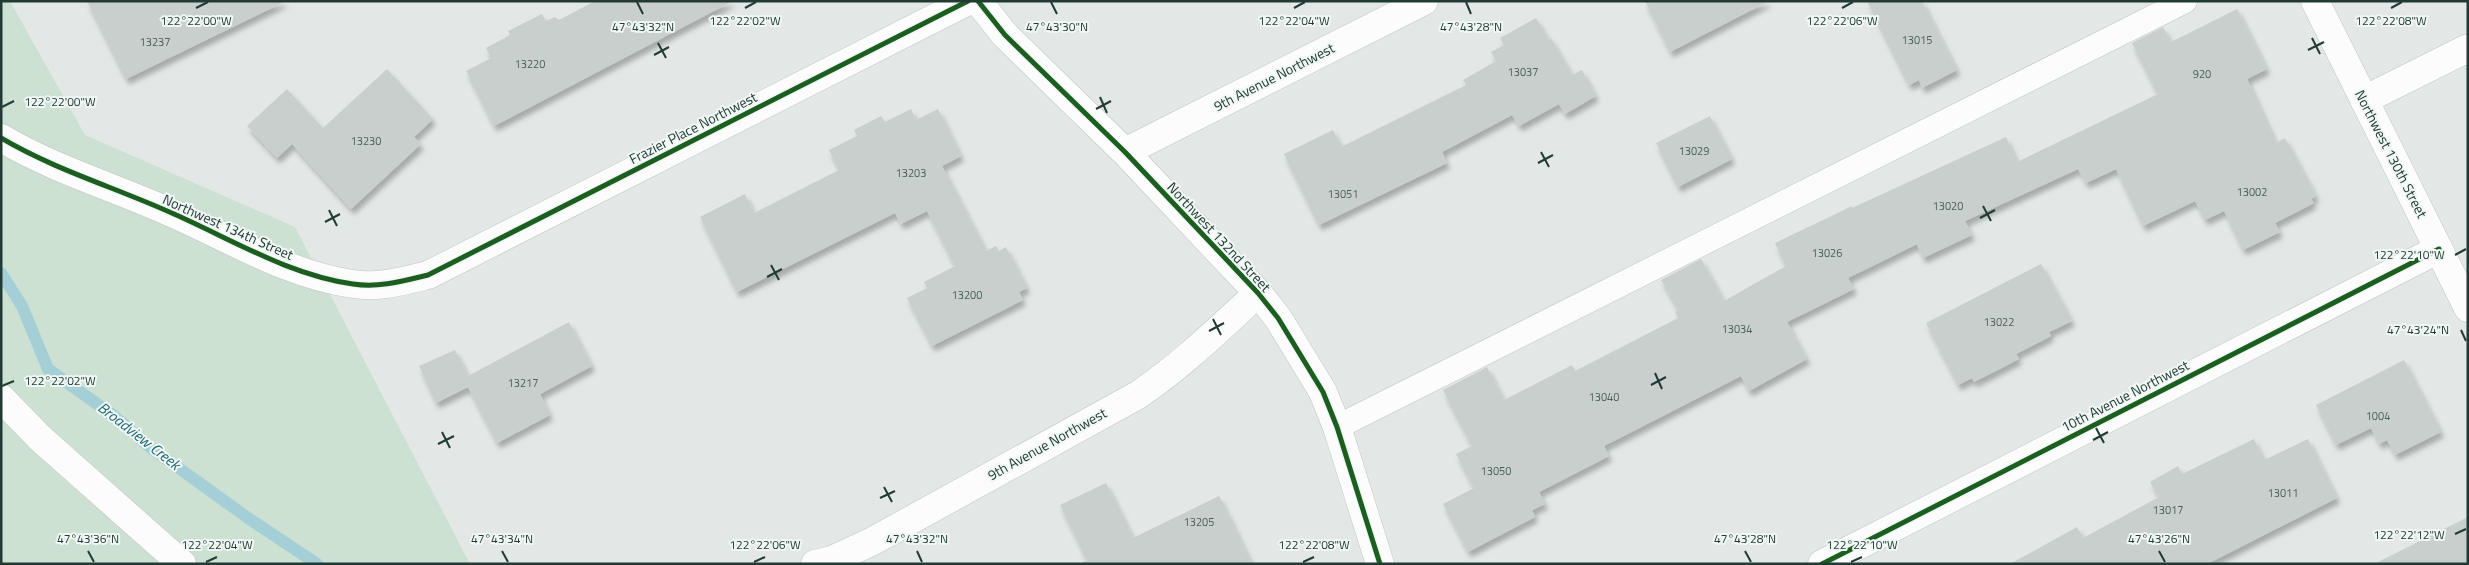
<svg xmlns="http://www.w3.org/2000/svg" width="2469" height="565" font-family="'Titillium Web',sans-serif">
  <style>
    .green { fill: #cce1d2 }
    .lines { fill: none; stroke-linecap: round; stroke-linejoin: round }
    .stream { stroke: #a4cfd6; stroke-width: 12 }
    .building { fill: #c9cfcd; filter: url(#shadow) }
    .lane-casing { stroke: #c0c5c3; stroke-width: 25 }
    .street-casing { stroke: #c0c5c3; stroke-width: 29 }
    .lane { stroke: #fbfcfb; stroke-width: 24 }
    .street { stroke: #fbfcfb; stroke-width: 28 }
    .cycleway-casing { stroke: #f0f7f4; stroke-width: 8 }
    .cycleway { stroke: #1b5e20; stroke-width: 5 }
    .ticks { fill: none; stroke: #213a34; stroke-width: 2 }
    .labels { text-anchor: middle; stroke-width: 4; stroke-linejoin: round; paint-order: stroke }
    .number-label { font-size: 11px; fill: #4c605b }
    .street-label { font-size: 14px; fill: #213a34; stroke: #f0f7f4 }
    .water-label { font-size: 15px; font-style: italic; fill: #1d6674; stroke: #f0f7f4 }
    .ticks-label { font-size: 12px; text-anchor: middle; fill: #213a34; stroke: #f0f7f4; stroke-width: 4; stroke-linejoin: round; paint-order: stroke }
  </style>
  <defs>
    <filter id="shadow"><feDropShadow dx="3" dy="5.5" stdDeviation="2.5" flood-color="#0004"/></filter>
  </defs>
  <rect width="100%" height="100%" fill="#e3e8e6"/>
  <path class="green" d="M1,1H10L85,135L295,227L470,564H1Z"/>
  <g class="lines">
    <path class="stream" d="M1,273L22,306L48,369L114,416L151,448L248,518L317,564"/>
  </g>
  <path class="building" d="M87,1H286L126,79Z
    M595,1H733L494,126L466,71L491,58L486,48L510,35L508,31L542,14L546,21L555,17L559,20Z
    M1645,1H1769L1670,52Z
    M1867,1H1922L1957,70L1922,88L1919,80L1909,85Z
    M2237,9L2267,69L2247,79L2276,143L2285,138L2316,196L2311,199L2314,203L2275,223L2280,232L2243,250L2224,211L2205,220L2195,201L2143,226L2116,169L2086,183L2078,169L1965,221L1972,235L1923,258L1917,244L1848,278L1854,289L1787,322L1807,359L1749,391L1741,376L1604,446L1609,456L1539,492L1545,504L1532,510L1535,517L1468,552L1443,504L1474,488L1456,454L1472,446L1443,390L1487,367L1504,400L1572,365L1575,371L1678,318L1675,312L1679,310L1661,280L1701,259L1724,301L1786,266L1775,243L1852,206V208L2006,137L2017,162L2158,94L2132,43L2163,27L2171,42Z
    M1536,18L1549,40L1551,38L1572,75L1582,70L1596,96L1565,114L1559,104L1519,126L1512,115L1442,152L1447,163L1319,225L1284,154L1333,130L1341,147L1466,85L1463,80L1496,61L1491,52L1504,45L1500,38Z
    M387,69L433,119L414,137L421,144L351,209L292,144L277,158L247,126L287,89L323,128Z
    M911,109L916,120L938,109L961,156L942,166L986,251L996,246L999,251L1006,247L1027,288L1019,292L1023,300L932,346L907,298L927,288L924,282L955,266L927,211L901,224L895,213L737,292L700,217L745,194L754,213L839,170L829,150L857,136L854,130L881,116L885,122Z
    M1710,116L1732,159L1678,187L1656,143Z
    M2041,264L2072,321L2049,332L2051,336L2016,354L2019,359L1974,382L1972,378L1958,385L1926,323Z
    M569,322L592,366L540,394L550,415L497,443L468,387L436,403L419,366L455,350L468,376Z
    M2404,360L2441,432L2395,455L2387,440L2379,444L2371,428L2336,445L2316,405Z
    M2254,439L2264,460L2308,439L2337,498L2207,564H2010L2077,527L2083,538L2159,497L2150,482L2178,466L2182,474Z
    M1106,483L1133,538L1219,496L1252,564H1080L1087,560L1060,505Z
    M2468,517V564H2374Z"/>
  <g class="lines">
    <g class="lane-casing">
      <path id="lane" d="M1337,427L2185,1"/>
    </g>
    <g class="street-casing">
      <path id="street" d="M978,1L1005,35L1125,152L1258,293L1278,318L1323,392L1337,427L1380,564
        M2315,1L2468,308
        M2364,100L2468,48
        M1,138C55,170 117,188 174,214C233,240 289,275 353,284C379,288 403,281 428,275L968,1
        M1125,152L1424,1
        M1,398L40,438L182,564
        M815,564L832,560L871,542L1138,395C1182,365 1219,329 1258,293
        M1822,564L2439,249"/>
    </g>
    <use href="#lane" class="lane"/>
    <use href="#street" class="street"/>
    <g class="cycleway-casing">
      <path id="cycleway" d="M978,1L1005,35L1125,152L1258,293L1278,318L1323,392L1337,427L1380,564
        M1,138C55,170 117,188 174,214C233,240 289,275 353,284C379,288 403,281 428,275L968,1
        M1822,564L2439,249"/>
    </g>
    <use href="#cycleway" class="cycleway"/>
  </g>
  <path class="ticks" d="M637,2L643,14M1051,2L1057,14M1466,2L1471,14M196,8L208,2M745,8L756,2M1294,8L1305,2M1842,8L1853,2M2391,8L2402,2M2312,38L2320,54M658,43L666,58M2308,50L2324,42M654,55L669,47M1100,97L1107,113M2,107L14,101M1096,109L1111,101M1541,152L1549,167M1538,163L1553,155M1983,206L1991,221M329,210L337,226M1980,218L1995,210M325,222L340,214M2455,255L2466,249M771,265L779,280M767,277L782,269M1213,319L1221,335M2461,330L2466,341M1209,331L1224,323M1655,373L1662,389M1651,385L1666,377M2,386L14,381M2096,428L2104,443M442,432L450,448M2093,440L2108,432M438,444L454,436M884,487L892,502M880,498L895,491M2455,534L2466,529M88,551L94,562M502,551L508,562M917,551L922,562M1745,551L1751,562M2159,551L2165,562M206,562L217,557M754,562L765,557M1303,562L1314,557M1851,562L1862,557"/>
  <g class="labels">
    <g class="number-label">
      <text x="1917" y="44">13015</text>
      <text x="155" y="46">13237</text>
      <text x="530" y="68">13220</text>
      <text x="1523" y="76">13037</text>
      <text x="2202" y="78">920</text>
      <text x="366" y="145">13230</text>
      <text x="1694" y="155">13029</text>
      <text x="911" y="177">13203</text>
      <text x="2252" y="196">13002</text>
      <text x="1343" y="198">13051</text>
      <text x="1948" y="210">13020</text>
      <text x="1827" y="257">13026</text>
      <text x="967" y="299">13200</text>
      <text x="1999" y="326">13022</text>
      <text x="1737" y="333">13034</text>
      <text x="523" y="387">13217</text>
      <text x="1604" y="401">13040</text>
      <text x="2378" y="420">1004</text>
      <text x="1496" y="475">13050</text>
      <text x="2283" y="497">13011</text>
      <text x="2168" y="514">13017</text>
      <text x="1199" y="526">13205</text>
    </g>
    <g class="street-label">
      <text transform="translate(1274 77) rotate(-27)" y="5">9th Avenue Northwest</text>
      <text transform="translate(693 128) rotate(-27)" y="5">Frazier Place Northwest</text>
      <text transform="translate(2391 154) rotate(63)" y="5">Northwest 130th Street</text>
      <text transform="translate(228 227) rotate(24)" y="5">Northwest 134th Street</text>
      <text transform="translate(1219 237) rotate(47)" y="5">Northwest 132nd Street</text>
      <text transform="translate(2125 396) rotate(-27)" y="5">10th Avenue Northwest</text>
      <text transform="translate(1047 444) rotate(-29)" y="5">9th Avenue Northwest</text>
    </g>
    <g class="water-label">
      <text transform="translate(139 436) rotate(38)" y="5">Broadview Creek</text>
    </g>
  </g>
  <g class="ticks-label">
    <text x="196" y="25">122°22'00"W</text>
    <text x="745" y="25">122°22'02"W</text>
    <text x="1294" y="25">122°22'04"W</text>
    <text x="1842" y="25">122°22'06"W</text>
    <text x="2391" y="25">122°22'08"W</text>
    <text x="643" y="31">47°43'32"N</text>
    <text x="1057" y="31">47°43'30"N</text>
    <text x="1471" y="31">47°43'28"N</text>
    <text x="60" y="106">122°22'00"W</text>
    <text x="2409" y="259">122°22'10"W</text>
    <text x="2418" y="334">47°43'24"N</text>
    <text x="60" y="385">122°22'02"W</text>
    <text x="2409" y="539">122°22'12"W</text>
    <text x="88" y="543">47°43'36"N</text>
    <text x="502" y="543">47°43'34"N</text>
    <text x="917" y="543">47°43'32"N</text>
    <text x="1745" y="543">47°43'28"N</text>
    <text x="2159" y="543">47°43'26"N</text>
    <text x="217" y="549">122°22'04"W</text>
    <text x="765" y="549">122°22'06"W</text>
    <text x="1314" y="549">122°22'08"W</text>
    <text x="1862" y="549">122°22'10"W</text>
  </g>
  <rect width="2469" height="565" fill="none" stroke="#213a34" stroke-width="5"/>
</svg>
